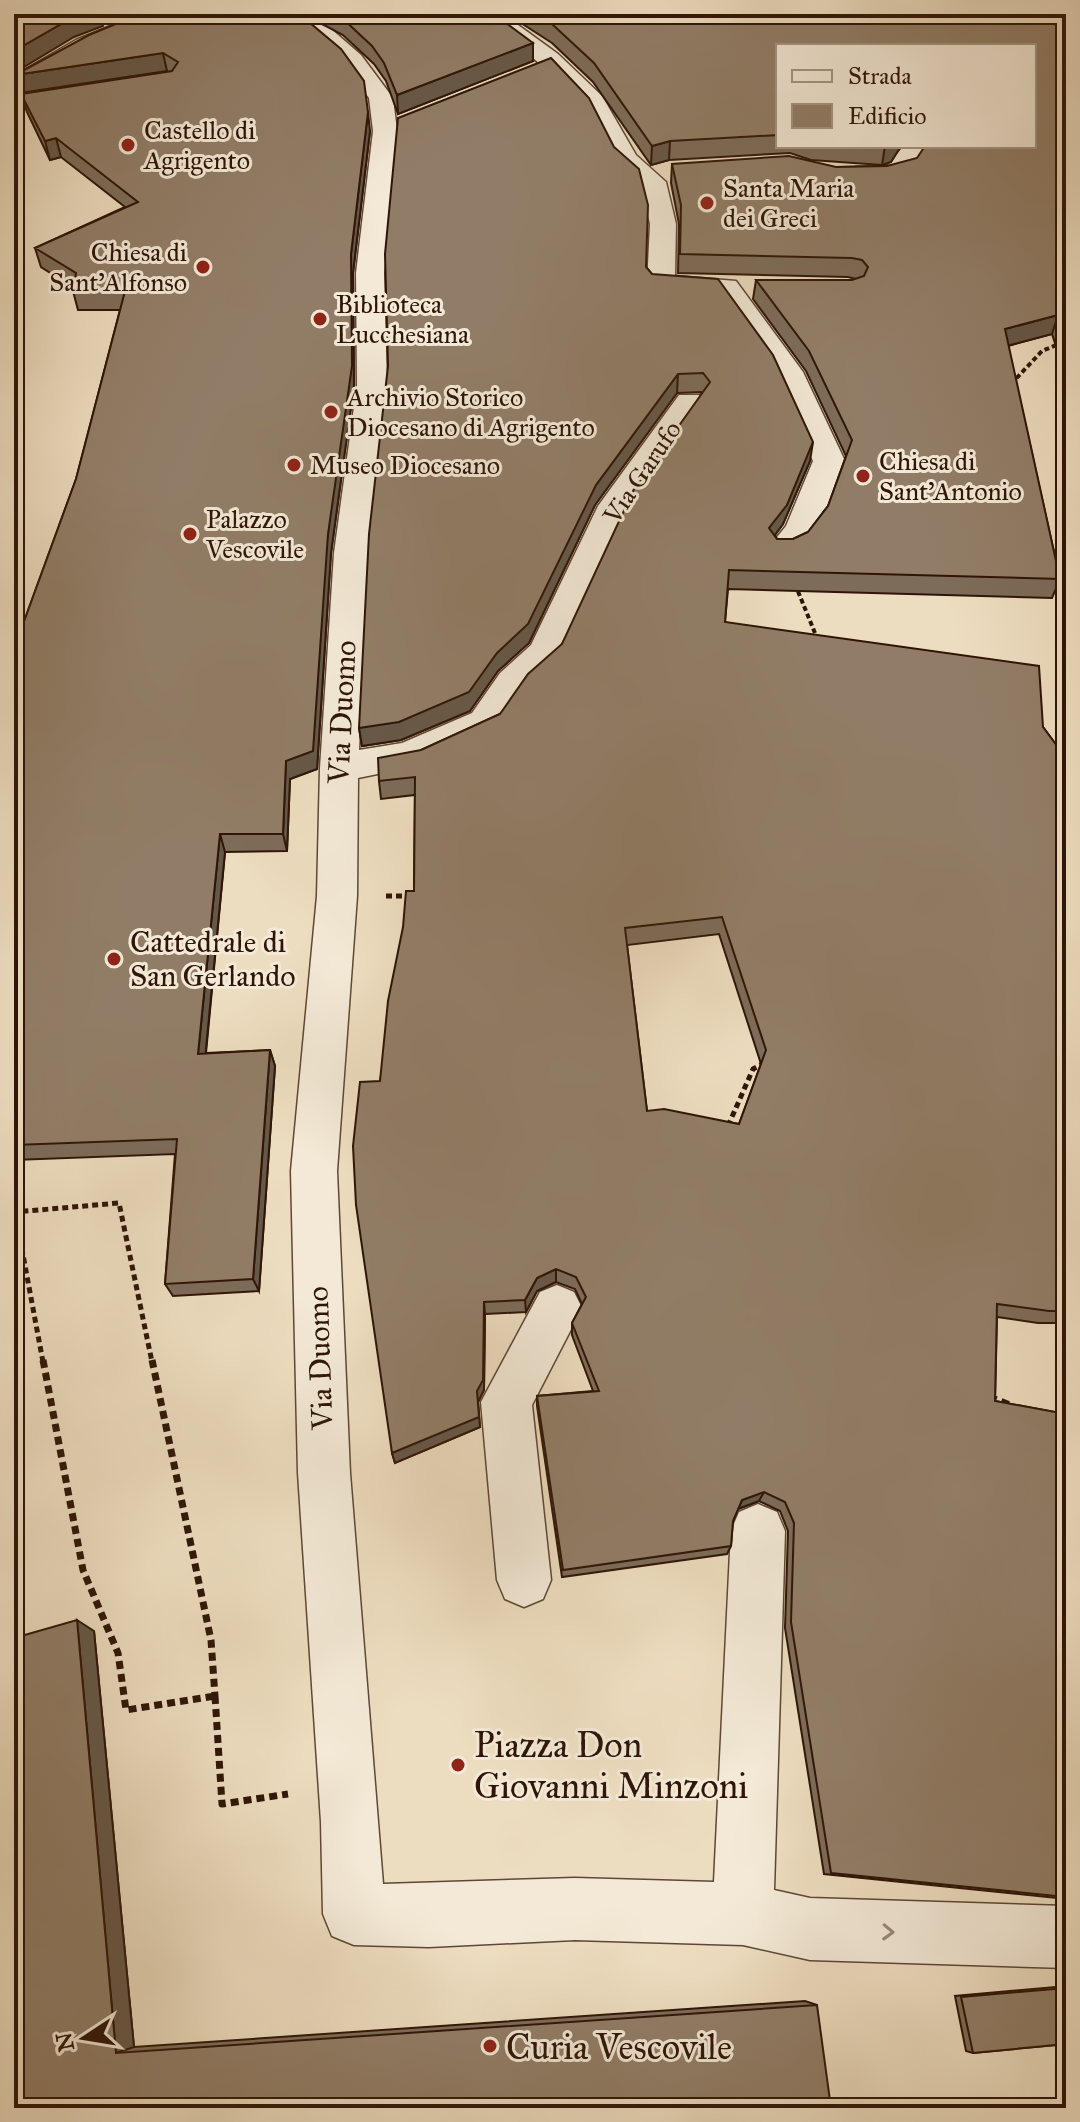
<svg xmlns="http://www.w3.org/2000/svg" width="1080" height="2122" font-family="'IM FELL Great Primer',serif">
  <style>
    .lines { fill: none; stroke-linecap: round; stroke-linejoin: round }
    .street-casing { stroke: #5e4735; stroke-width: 3 }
    .path-far2 { stroke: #2e1507; stroke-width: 4; stroke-dasharray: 5 3; stroke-linecap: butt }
    .path-far1 { stroke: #2e1507; stroke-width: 5; stroke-dasharray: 6 4; stroke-linecap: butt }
    .path { stroke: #2e1507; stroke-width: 7; stroke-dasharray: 8 5; stroke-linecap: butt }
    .street { fill: #f3e9d6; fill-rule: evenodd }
    .wall { fill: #7d6c59; stroke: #2e1507; stroke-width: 2; fill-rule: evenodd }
    .shaded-wall { fill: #665848; stroke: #2e1507; stroke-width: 2 }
    .building { fill: #917d67; stroke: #2e1507; stroke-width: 2; fill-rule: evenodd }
    .oneway { stroke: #9a8a79 }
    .poi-dot { fill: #8f2418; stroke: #f3e9d6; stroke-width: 3 }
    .labels { text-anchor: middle; stroke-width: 6; stroke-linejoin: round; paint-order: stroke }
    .far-poi-label { font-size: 26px; fill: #2e1507; stroke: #f3e9d6; text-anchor: start }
    .far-street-label { font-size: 26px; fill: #2e1507; stroke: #f3e9d6 }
    .street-label { font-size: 30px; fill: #2e1507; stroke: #f3e9d6 }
    .poi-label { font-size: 30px; fill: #2e1507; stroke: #f3e9d6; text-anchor: start }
    .near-poi-label { font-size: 36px; fill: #2e1507; stroke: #f3e9d6; text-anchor: start }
  </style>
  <rect width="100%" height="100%" fill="#edddc0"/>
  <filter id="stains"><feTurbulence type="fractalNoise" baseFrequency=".0025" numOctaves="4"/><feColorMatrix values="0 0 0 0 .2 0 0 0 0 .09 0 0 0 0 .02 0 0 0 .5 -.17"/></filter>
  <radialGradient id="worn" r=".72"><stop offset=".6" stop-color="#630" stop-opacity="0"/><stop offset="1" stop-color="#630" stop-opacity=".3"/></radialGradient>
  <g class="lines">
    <g class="street-casing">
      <path id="street" d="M140,14H171L168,19L92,50L14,93V76L76,40Z
        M257,14H290L330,28L361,55L393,98L397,131L384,273L387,385L368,553L359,750L402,743L472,713L500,673L531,645L598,506L679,395H701L705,401L630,507L559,661L526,691L498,731L422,765L358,778L357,896L337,1171L350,1473L383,1884L575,1878L714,1882L731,1531L739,1512L758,1504L777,1512L785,1531L774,1890L810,1898L1066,1906V1968L810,1960L743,1945L575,1940L429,1947L354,1945L332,1936L323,1914L321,1822L298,1473L291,1171L317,896L320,768L334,553L357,385L356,273L373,131L369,98L345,65L314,38L260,19Z
        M474,14L507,17L558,54L602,96L636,155L666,182L676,224L675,276L736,281L803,372L845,461C833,492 818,566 774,555L769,547L786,526L813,461L773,373L718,295L651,290L647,284L650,224L641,186L616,164L591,115L573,93L524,50Z
        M909,146H962L958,151L921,159L905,178L890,183H856L843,175L856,167H886L902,148Z
        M557,1285L574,1292L582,1308L532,1405L551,1580L543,1599L524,1607L505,1599L497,1580L481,1402L540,1292Z"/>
    </g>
    <path class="path-far2" d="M1011,384L1042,351L1066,341
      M1047,539H1066
      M795,584L817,638"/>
    <path class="path-far1" d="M386,896H412
      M728,1126L753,1069L764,1063
      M1065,1319L1066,1358
      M43,1362L15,1212L119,1203L152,1362"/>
    <path class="path" d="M43,1360L83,1570L118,1653L126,1710L215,1696
      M152,1360L211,1640L215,1696
      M989,1397L1010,1405
      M1064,1414L1066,1400
      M215,1696L222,1804L288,1794"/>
    <use href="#street" class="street"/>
  </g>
  <path class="wall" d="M140,14L370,131L353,273L354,385L331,553L317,769L290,779L287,851L225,852L206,1053L270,1050L275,1066L259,1291L173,1296L165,1284L175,1154L14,1160V649L76,479L120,310H78L73,291L74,288L41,267L35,248L125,207L61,157L50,160L27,112L21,94L167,71L20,93Z
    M300,14H494L533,61L398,114L386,81L374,64L343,35L307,16Z
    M507,14H989L1066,26V377L1052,334L1008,346L1060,579L1052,598L728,589L725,622L1043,727L1066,758V1323H1038L997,1317L995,1401L1066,1414V1899L824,1874L785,1628L788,1531L780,1511L759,1501L738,1509L733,1521L731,1546L727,1554L562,1577L537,1406V1396L593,1391L572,1335V1323L582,1304L575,1289L556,1282L537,1291L526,1312L485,1314L484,1390L478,1402L480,1427L395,1463L392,1453L380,1081L414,891L415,795L381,799L379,781L421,750L500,714L562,644L702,393L701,392L677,393L595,505L529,643L498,671L470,711L401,740L362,746L359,728L646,267L810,461L783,524L775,535L777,539H793L808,532L828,506L846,456L806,371L753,299L756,280H852L856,279L848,277L678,273L679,224L671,183L672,164L836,167L887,166L1034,146L778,46V146H901L891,162L882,165L811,160L790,153L669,160L651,165L593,82L552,43ZM719,934L761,1064L739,1124L647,1111L627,945Z
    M995,14H1066V26Z
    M94,1631L134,2047L805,2001L817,2005L234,2101L14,2108Z
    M1066,1986V2044L973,2053L966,2051L955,1996Z"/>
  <path class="shaded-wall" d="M83,14H100L103,26L74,37L14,73V51L70,19Z
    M533,43V61L398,114L397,95Z
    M163,53L167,71L20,93L15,75Z
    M368,112L370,131L353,273L354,385L331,553L317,769L290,779L287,851L283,834L286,761L328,534L351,254Z
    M56,138L61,157L50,160L45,141Z
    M670,141L669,160L651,165L652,146Z
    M885,146H901L891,162L882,165Z
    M1058,315L1052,334L999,348L1005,329Z
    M678,374L677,393L595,505L529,643L498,671L470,711L401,740L362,746L359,728L596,485Z
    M813,442L810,461L783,524L766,547L769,528Z
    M220,834L225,852L204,1069L198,1054Z
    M270,1050L275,1066L259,1291L253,1279Z
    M556,1269V1282L537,1291L526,1312L525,1300L537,1278Z
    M484,1302L485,1314L484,1390L478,1402L480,1427L395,1463L392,1453Z
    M764,1492L759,1501L738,1509L742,1500Z
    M77,1620L94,1631L134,2047L116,2053Z"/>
  <path class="building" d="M14,14H83L70,19L14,51Z
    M140,14H286L310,23L341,49L364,81L368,112L351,254L352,366L328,534L313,751L286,761L283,834H220L198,1054L270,1050L253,1279L165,1284L177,1139L14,1145V649L76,479L125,291H73L76,273L35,248L138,202L56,138L45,141L21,94L172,71L178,62L163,53L15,75L89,35Z
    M336,14H494L533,43L397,95L384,63L372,46L341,17Z
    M535,14H989L1066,26V338L1058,315L1005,329L1060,579L729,570L725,622L1039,666L1043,727L1066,758V1311H1049L997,1304L995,1401L1066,1414V1897L831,1873L791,1622L794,1523L785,1502L764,1492L742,1500L733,1521L731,1546L563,1570L537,1396L599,1391L572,1323L586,1297L576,1277L556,1269L537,1278L525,1300L484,1302L483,1380L477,1391L479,1417L392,1453L356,1205L353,1146L360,1082L380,1081L388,1001L403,927L406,891H414L415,777L379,781L378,758L421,750L500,714L528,674L562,644L634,489L710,382L703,373L678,374L596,485L528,624L497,653L469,692L399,722L359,728L369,534L388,366L385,254L398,118L551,58L589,98L614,147L639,169L648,205L646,267L652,274L718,279L773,355L813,442L787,505L769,528L777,539H793L808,532L828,506L852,440L809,351L756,280H852L864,276L868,267L862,260L852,258L680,254L681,205L672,164L789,156L836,167L887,166L917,158L925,146H1034V46H778V135L670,141L652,146L594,63L552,24ZM722,917L766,1050L739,1124L664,1109L647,1111L625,928Z
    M77,1620L116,2053L817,2005L831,2108H233L234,2101L175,2108H14V1638Z
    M1066,1988V2044L973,2053L961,1997Z"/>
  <defs><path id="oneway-chevron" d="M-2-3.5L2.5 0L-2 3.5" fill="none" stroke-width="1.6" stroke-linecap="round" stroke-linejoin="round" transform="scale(2)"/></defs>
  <use class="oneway" href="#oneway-chevron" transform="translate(888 1932) rotate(2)"/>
  <g class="poi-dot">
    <circle cx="128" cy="145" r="8"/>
    <circle cx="707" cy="203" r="8"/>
    <circle cx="203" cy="267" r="8"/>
    <circle cx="320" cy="319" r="8"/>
    <circle cx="331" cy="412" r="8"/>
    <circle cx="294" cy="465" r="8"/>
    <circle cx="863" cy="476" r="8"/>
    <circle cx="190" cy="534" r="8"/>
    <circle cx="114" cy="959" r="8"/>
    <circle cx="458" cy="1765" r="8"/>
    <circle cx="490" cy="2046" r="8"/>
  </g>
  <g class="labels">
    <g class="far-poi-label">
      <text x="144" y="139">Castello di<tspan x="144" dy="30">Agrigento</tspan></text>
      <text x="723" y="197">Santa Maria<tspan x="723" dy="30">dei Greci</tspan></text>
      <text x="187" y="261" text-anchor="end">Chiesa di<tspan x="187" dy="30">Sant'Alfonso</tspan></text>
      <text x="336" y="313">Biblioteca<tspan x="336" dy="30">Lucchesiana</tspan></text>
      <text x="347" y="406">Archivio Storico<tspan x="347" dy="30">Diocesano di Agrigento</tspan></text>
      <text x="879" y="470">Chiesa di<tspan x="879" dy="30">Sant'Antonio</tspan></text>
      <text x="310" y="474">Museo Diocesano</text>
      <text x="206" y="528">Palazzo<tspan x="206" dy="30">Vescovile</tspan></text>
    </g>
    <g class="far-street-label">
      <text transform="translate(642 472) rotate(-56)" y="9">Via Garufo</text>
    </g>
    <g class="street-label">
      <text transform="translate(342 712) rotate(-87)" y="10">Via Duomo</text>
      <text transform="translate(320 1358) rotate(-92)" y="10">Via Duomo</text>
    </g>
    <g class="poi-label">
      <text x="130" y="952">Cattedrale di<tspan x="130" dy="34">San Gerlando</tspan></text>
    </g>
    <g class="near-poi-label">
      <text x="474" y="1757">Piazza Don<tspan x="474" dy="41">Giovanni Minzoni</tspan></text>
      <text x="506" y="2059">Curia Vescovile</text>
    </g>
  </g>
  <rect width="1080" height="2122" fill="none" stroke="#edddc0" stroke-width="48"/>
  <rect x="16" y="16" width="1048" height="2090" fill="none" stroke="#2e1507" stroke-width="4"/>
  <rect x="24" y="24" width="1032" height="2074" fill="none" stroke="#2e1507" stroke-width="2"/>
  <rect x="776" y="44" width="260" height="104" fill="#f3e9d6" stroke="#a49483" stroke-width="2"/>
  <rect x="792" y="70" width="40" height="12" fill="#f3e9d6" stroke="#a49483" stroke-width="2"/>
  <text x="848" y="84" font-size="24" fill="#2e1507">Strada</text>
  <rect x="792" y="104" width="40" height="24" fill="#917d67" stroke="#a49483" stroke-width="2"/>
  <text x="848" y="124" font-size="24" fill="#2e1507">Edificio</text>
  <g transform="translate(84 2038) rotate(258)" stroke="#f3e9d6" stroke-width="6" paint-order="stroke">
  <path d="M0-6L14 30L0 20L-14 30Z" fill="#2e1507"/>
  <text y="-12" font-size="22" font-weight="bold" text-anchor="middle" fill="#2e1507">N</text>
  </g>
  <rect width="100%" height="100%" filter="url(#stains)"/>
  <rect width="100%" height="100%" fill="url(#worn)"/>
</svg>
